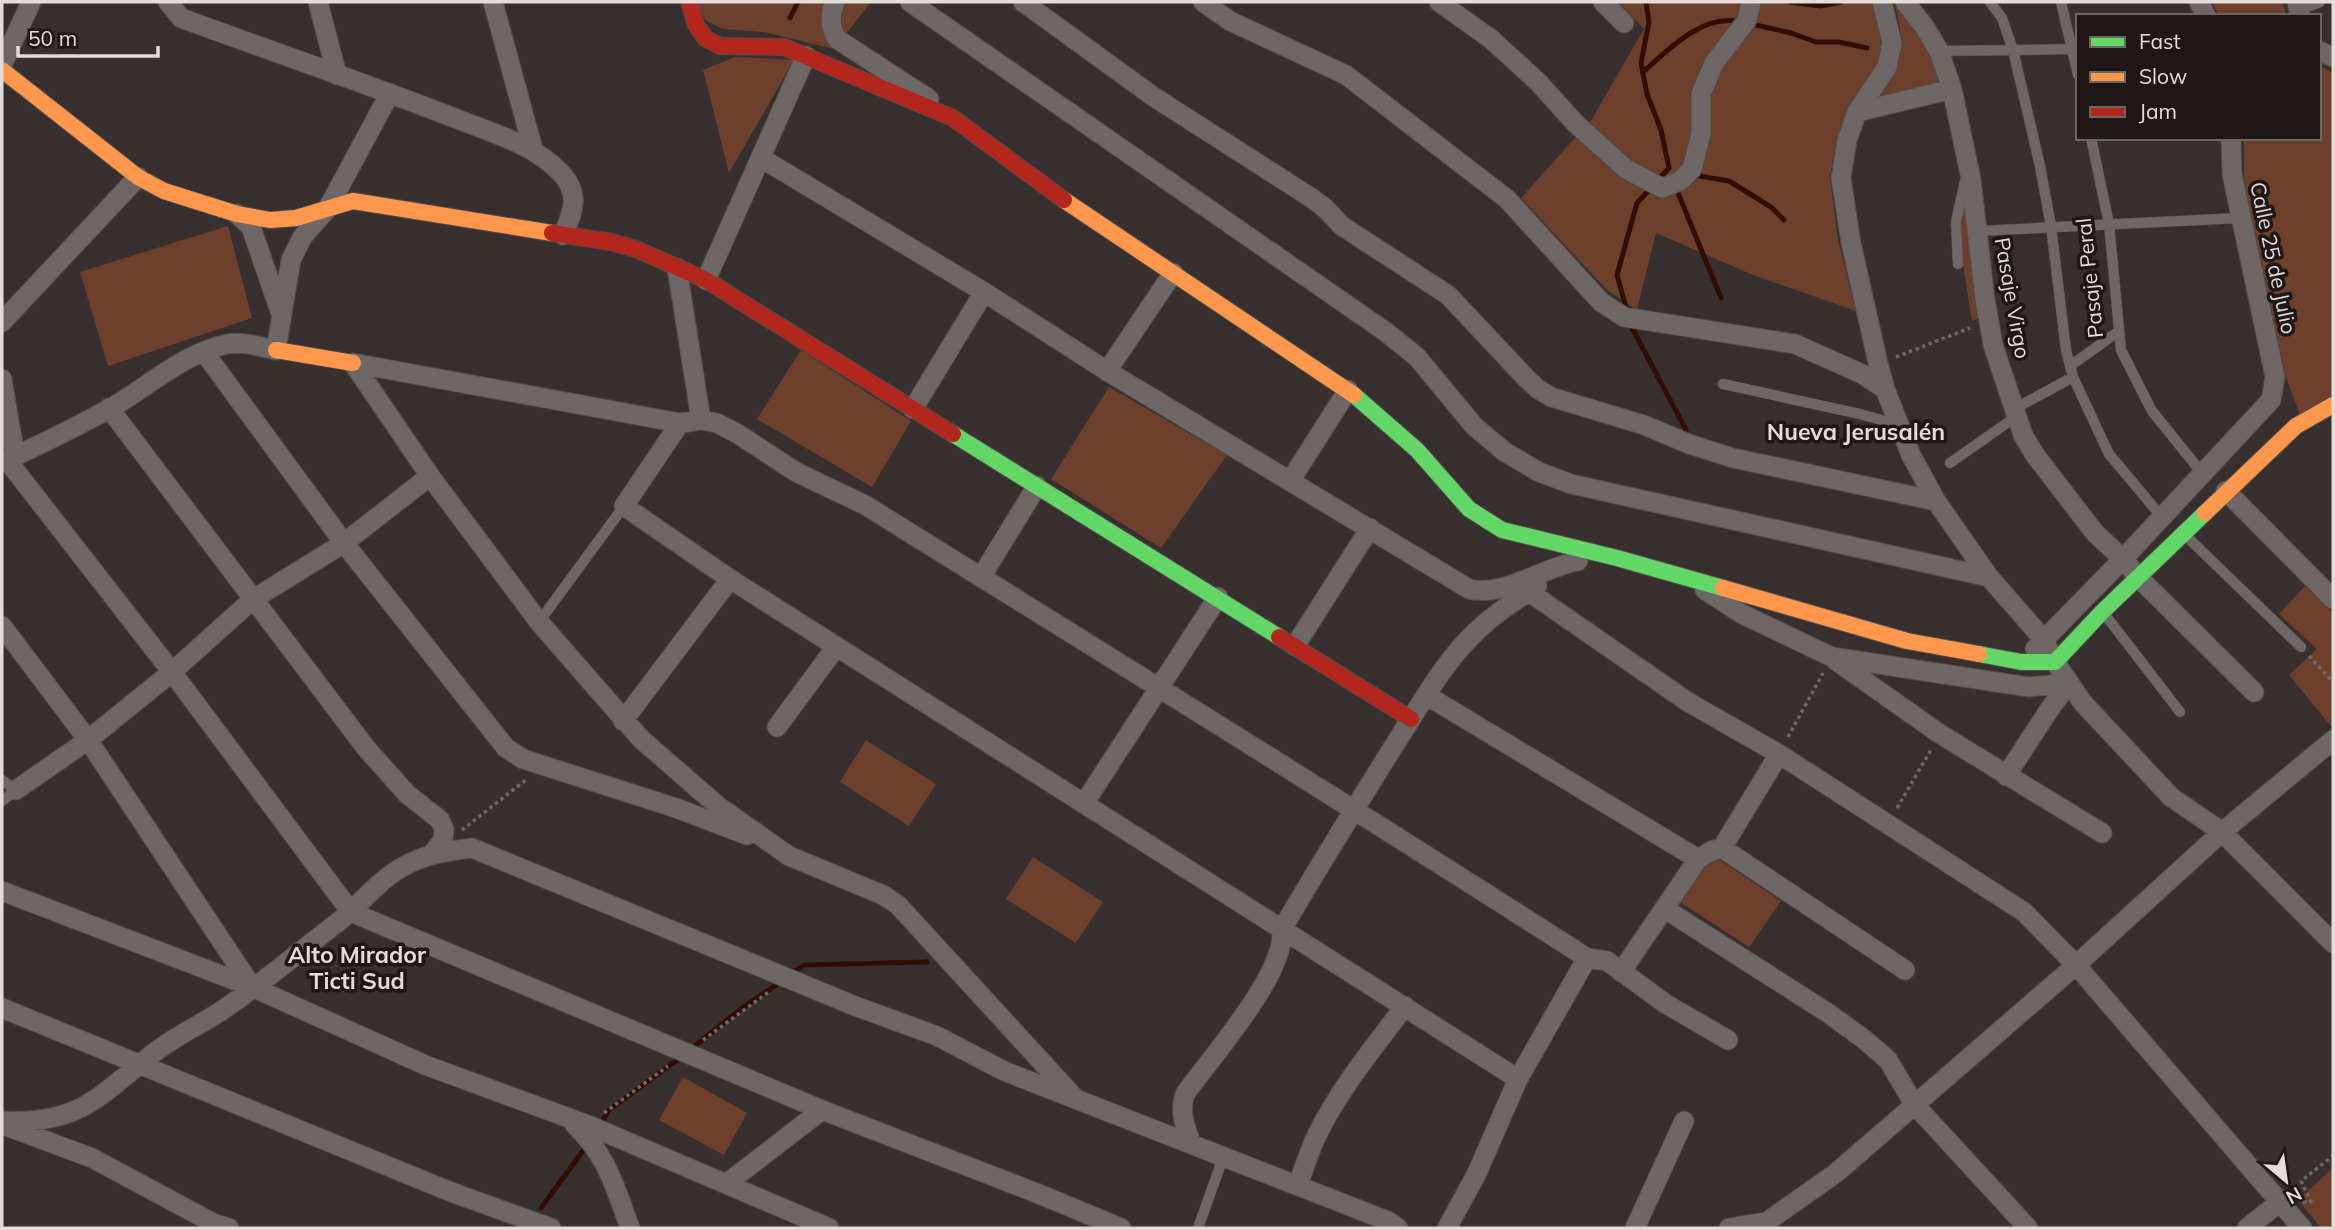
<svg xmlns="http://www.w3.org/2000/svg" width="2335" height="1230" font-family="Mulish,sans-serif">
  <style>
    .green { fill: #6d402e }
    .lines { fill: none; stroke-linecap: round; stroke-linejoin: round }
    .stream { stroke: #320d04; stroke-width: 5 }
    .lane-casing { stroke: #524c4a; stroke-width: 11 }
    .street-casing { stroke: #524c4a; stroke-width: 21 }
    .fast-casing { stroke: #524c4a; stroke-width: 18 }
    .slow-casing { stroke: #524c4a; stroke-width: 18 }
    .jam-casing { stroke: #524c4a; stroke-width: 18 }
    .path { stroke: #6e6967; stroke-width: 3.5; stroke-dasharray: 3.5 3.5; stroke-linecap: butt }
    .lane { stroke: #6d6765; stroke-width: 10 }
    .street { stroke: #6d6765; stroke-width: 19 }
    .fast { stroke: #63d668; stroke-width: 16 }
    .slow { stroke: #ff974d; stroke-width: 16 }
    .jam { stroke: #b3261e; stroke-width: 16 }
    .labels { text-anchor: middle; stroke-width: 7; stroke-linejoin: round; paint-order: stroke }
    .street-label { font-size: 21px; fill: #e4dcd9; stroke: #1e1916 }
    .neighbourhood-label { font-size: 23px; font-weight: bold; fill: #e4dcd9; stroke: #1e1916 }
  </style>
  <rect width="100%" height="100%" fill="#37302e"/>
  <path class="green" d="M697,2H871L834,49L764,32L722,29L704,19Z
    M1618,2H1873L1879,25L1882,56L1850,110L1836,143L1830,177L1838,240L1856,311L1753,275L1656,233L1637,310L1607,290L1521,198L1592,119L1644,29Z
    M1894,2H1896L1920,32L1944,85L1876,100C1902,57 1908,51 1894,2Z
    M2212,2H2283L2286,16H2219Z
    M735,57L794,60L729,173L703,70Z
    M2319,66L2333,73V396L2300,414L2286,378L2249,207L2244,181V141L2245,138H2319Z
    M1966,195L1982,317L1972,321L1962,258L1961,229Z
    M228,226L252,318L108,366L80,272Z
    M801,350L911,421L872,487L757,419Z
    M1109,387L1227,455L1161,548L1051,479Z
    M2305,586L2333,613V725L2331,726L2289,675L2317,649L2279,614Z
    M866,740L936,784L909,826L840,782Z
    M1714,856L1781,901L1749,947L1680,902Z
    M1033,857L1103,902L1076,943L1006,899Z
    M683,1077L747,1113L724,1155L659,1120Z
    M2333,1168V1228H2321L2298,1200Z"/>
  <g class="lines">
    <path class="stream" d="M1646,2L1649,22L1641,63L1647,94L1661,130L1669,168L1658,180
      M1790,2L1821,6L1840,2
      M790,18L798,2
      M1751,24L1791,33L1816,42H1839L1867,48
      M1643,72C1669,49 1703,13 1741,22
      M1693,175L1729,181L1771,207L1784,220
      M1676,188L1721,298
      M1627,311L1617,275L1637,203L1651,188
      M1630,324L1686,430
      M792,973L804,965L927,962
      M691,1049L741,1009L782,981
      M599,1127L609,1110L681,1057
      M541,1208L588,1144"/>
    <g class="lane-casing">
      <path id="lane" d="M1990,2L2002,18L2013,50L2040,166L2051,226L2066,350L2073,377L2109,454L2161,516
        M2061,2L2078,75
        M2299,10L2320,2
        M1939,51L2078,49
        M2091,138L2109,224L2121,350L2152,411L2202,473
        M1978,231L2240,218
        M1958,264L1956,222L1965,181
        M2070,366L2119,331
        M1723,384L1860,414L1899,425
        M2014,409L2073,377
        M1950,463L2017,416
        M2184,534L2301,647
        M2103,612L2180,712
        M539,622L624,506
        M2,780L16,790L2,801
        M1198,1228L1223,1158"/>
    </g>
    <g class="street-casing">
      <path id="street" d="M168,2L181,18C271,51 362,82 452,117C489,132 532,143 560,172C581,193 573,212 563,235
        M318,2L337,75
        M493,2L533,149
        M835,2C829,15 830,27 837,39L929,99
        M910,2L1386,332L1417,357L1474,426L1505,452L1539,472L1571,484L1989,577
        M1023,2L1154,97L1310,197L1325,208L1342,226L1448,295L1527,379L1538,389L1551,397L1644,425L1689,444L1733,458L1936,501
        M1203,2L1230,21L1346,75L1507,199L1601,302L1624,317L1795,344L1862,374L1885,389
        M1439,2L1491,39L1539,83L1575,123L1626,169L1662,188L1680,181L1692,169L1701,134V94L1714,63L1747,20L1751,2
        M1603,2L1624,23
        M1882,2L1892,43L1887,67L1857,112L1847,140L1841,178L1851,243L1878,363L1885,389L1911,455L1936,501L1989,577L2044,640L2055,662L2083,703L2171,797L2222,832L2333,943
        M1905,2L1924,26L1939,51L1952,89L1971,179L1985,299L1993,345L2023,435L2035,455L2095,533L2123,559L2138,577L2254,692
        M2199,2L2206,16
        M2297,2L2300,16
        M2319,51L2333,57
        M2,65L31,2
        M1857,112L1952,89
        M761,158L984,292L1107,371L1469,589C1503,598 1543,567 1578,561
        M237,214L251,227L280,311
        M677,268L701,420
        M706,280L806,56
        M2,322L138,177
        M204,352L344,543L506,748L523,759L676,808L747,835
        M353,363L680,423L701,420L717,423L738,434L796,472L865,505C1106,655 1348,804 1587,958L1607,961L1666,1004L1728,1040
        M353,363L430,476L539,622L641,739L718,806L789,856L883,895L898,905L1073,1096
        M1107,371L1173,273
        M2,379L15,456
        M109,408L366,748L407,794L440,820L444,829L443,840L432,854
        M913,409L984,292
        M680,423L624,506L730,579L1518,1079
        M7,460L172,672L351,912L822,1110L1034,1192L1121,1228
        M2,462C38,446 74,428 109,409C148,387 182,354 227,344C243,341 260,347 276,350L291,260L303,236L328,208L390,93
        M1290,481L1348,390
        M2226,491L2333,599
        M981,577L1037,486
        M1705,590L1742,614L1832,657L2029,687L2069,683
        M1529,592L1688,702L1779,754L2024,912L2076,965L2302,1228
        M2,626L88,740L252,987
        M1295,646L1370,528
        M2035,649L2123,559L2271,400L2275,377L2232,174L2231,138
        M1835,660L1940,734L2102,833
        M1426,695L1698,859L1711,851L1722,848L1905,970
        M623,721L730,579
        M777,727L836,647
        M2006,776L2049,710L2069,683
        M16,790L88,740L172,672L252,600L344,543L430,476
        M1085,802L1218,597
        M1722,848L1779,754
        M2,891L252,987L425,1065L588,1125L829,1228
        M1665,909L1828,1013L1865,1040L1888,1060L1914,1104L2028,1228
        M1621,972L1698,859
        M2,1008L451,1192L551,1228
        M2,1121C81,1125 98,1096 155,1052C177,1035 204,1023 227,1007C265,981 300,951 337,923C360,905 379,879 406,865C427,854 448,851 472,848L855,1006L937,1036L1004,1071L1388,1221L1398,1228
        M574,1124C607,1155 615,1187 630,1228
        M6,1126L92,1158L215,1224L229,1228
        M1191,1143C1185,1126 1179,1111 1185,1094C1212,1056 1286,974 1282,929C1321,863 1361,798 1402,733C1425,697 1448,656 1481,627C1498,611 1518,599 1537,586
        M726,1184L822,1110
        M1298,1185C1304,1169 1309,1151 1317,1135C1340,1088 1374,1047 1405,1006
        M1447,1228L1476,1175L1518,1079L1587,958
        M1635,1228L1684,1121
        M1729,1228L1766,1222L1768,1225
        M1758,1228L1836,1173L2076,965L2222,832L2333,740
        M2247,1228L2280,1202"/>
    </g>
    <g class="fast-casing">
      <path id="fast" d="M1354,395L1417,450L1469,509L1502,530L1617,558L1723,588
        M953,434L1279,637
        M1979,654L2021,662H2055L2102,612L2205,513"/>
    </g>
    <g class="slow-casing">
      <path id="slow" d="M2,70L138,177L164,191L237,214L270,220L296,218L353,201L552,233
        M1064,200L1354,395
        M276,350L353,363
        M2205,513L2296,426L2333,405
        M1723,588L1907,641L1979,654"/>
    </g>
    <g class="jam-casing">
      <path id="jam" d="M689,2L696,25L706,39L720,46L784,47L953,118L1064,200
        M552,233L611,242L636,249L706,280L953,434
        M1279,637L1411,719"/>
    </g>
    <path class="path" d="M1896,357L1970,328
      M2309,656L2333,682
      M1788,737L1823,673
      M1897,808L1932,748
      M462,830L527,779
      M703,1040L770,991
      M604,1113L668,1066
      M2303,1202H2311L2301,1181L2333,1156"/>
    <use href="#lane" class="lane"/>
    <use href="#street" class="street"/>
    <use href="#fast" class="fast"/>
    <use href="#slow" class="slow"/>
    <use href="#jam" class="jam"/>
  </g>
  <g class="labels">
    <g class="street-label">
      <text transform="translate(2273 258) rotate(78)" y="7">Calle 25 de Julio</text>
      <text transform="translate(2090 278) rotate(-96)" y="7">Pasaje Peral</text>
      <text transform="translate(2012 298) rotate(80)" y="7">Pasaje Virgo</text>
    </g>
    <g class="neighbourhood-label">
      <text x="1856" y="440">Nueva Jerusalén</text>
      <text x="357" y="963">Alto Mirador<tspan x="357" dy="26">Ticti Sud</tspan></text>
    </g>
  </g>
  <rect width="2335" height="1230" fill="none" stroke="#e4dcd9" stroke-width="7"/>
  <rect x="2076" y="14" width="245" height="126" fill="#1e1916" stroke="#6d6764" stroke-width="2"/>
  <rect x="2090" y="37" width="35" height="10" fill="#63d668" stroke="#6d6764" stroke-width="2"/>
  <text x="2139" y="49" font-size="21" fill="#e4dcd9">Fast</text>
  <rect x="2090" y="72" width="35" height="10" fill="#ff974d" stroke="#6d6764" stroke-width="2"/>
  <text x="2139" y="84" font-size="21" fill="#e4dcd9">Slow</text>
  <rect x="2090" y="107" width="35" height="10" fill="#b3261e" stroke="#6d6764" stroke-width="2"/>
  <text x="2139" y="119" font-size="21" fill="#e4dcd9">Jam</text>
  <g transform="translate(2286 1181) rotate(151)" stroke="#1e1916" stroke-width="5" paint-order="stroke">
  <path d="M0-5L12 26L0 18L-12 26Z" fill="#e4dcd9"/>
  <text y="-10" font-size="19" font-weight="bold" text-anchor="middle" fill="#e4dcd9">N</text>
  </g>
  <path d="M18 46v10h140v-10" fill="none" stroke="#e4dcd9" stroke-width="3.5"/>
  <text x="28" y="46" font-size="21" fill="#e4dcd9" stroke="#1e1916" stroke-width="5" paint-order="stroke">50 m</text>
</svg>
